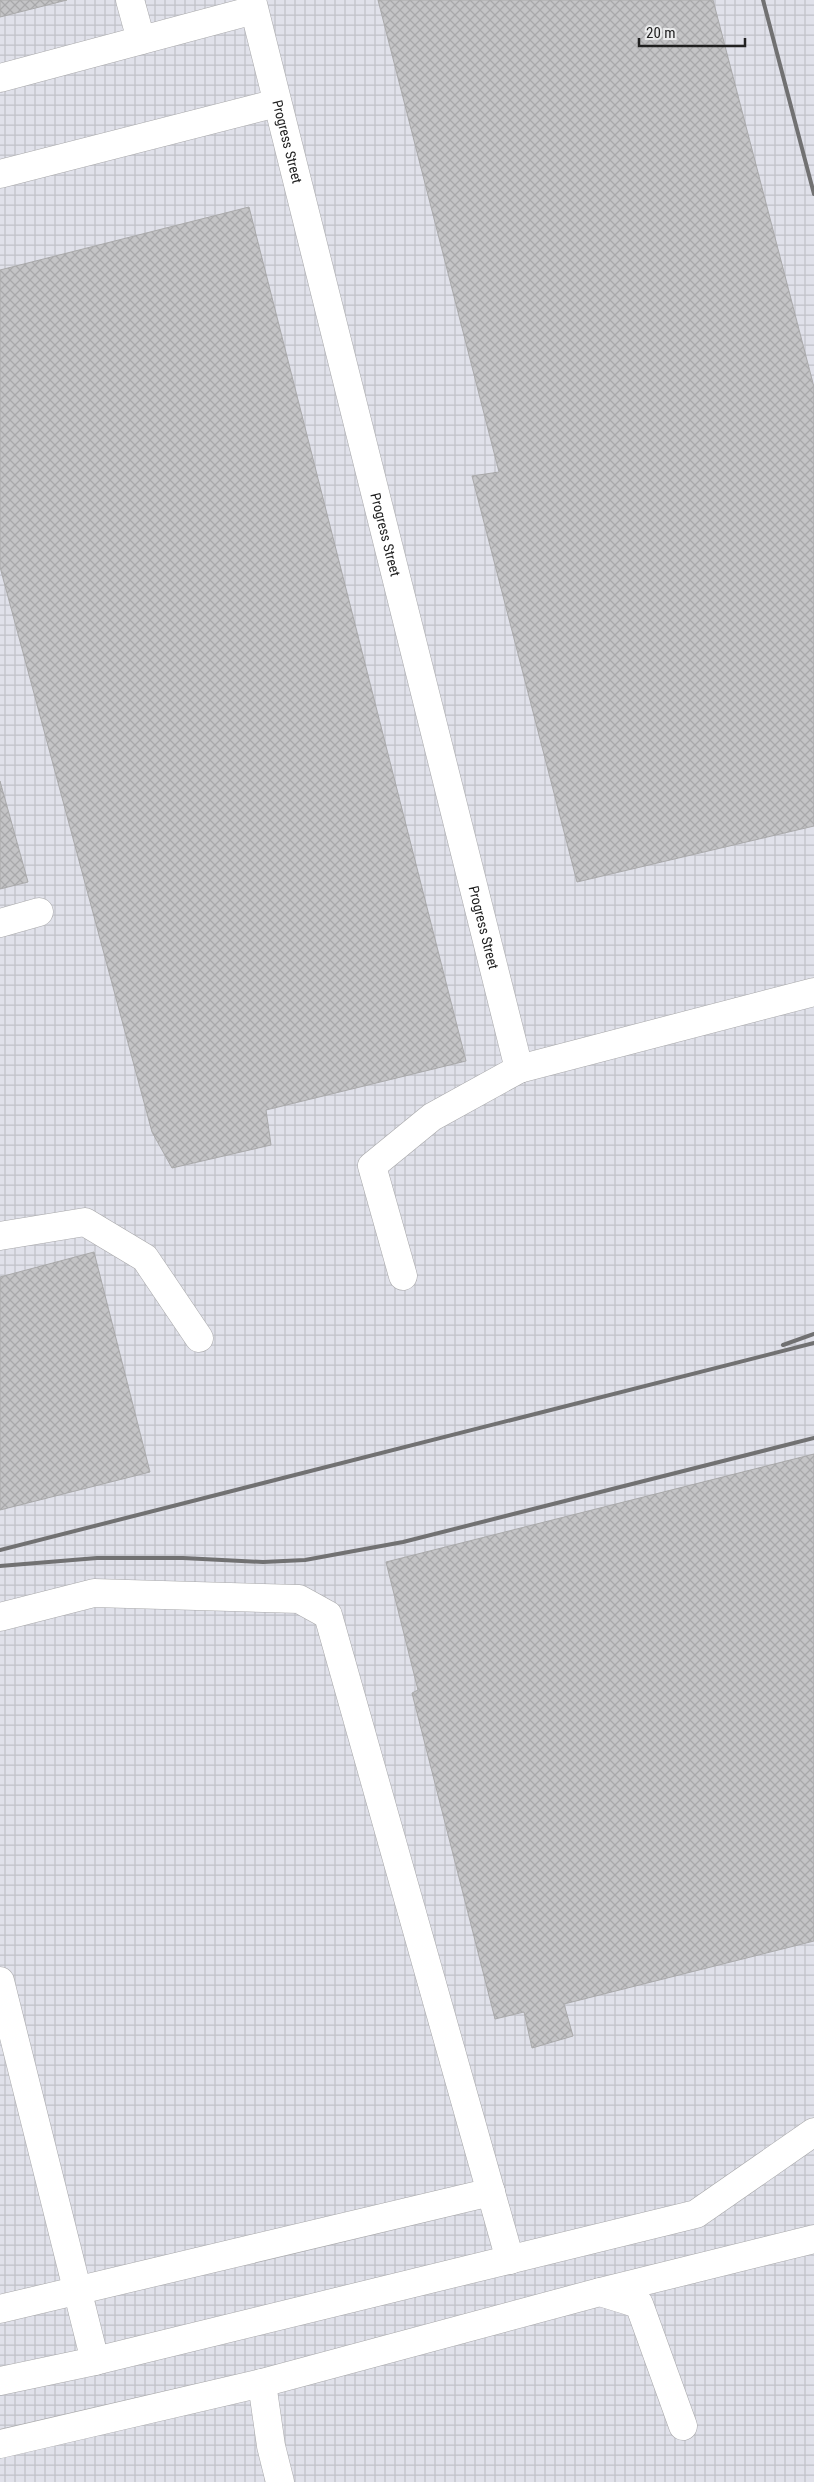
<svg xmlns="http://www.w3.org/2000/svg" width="814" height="2482" font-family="'Roboto Condensed',sans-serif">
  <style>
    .industrial { fill: url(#industrial-grid) }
    .building { fill: url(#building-cross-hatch); stroke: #a9a9aa }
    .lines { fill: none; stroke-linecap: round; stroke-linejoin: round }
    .minor-casing { stroke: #a8a8aa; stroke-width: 29 }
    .minor { stroke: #fff; stroke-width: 28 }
    .rail { stroke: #717172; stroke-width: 4 }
    .labels { text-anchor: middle; stroke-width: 5; stroke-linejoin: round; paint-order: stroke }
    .street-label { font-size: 14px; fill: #212121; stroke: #eaebec }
  </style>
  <defs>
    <pattern id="industrial-grid" width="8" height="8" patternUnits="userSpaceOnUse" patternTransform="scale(1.25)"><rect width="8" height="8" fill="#e0e1ea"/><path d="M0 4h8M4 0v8" fill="none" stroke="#c0c1c8"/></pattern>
    <pattern id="building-cross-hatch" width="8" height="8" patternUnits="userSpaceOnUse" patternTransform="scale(1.25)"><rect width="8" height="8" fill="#c4c4c6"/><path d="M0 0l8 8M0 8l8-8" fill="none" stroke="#a8a8aa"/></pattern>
  </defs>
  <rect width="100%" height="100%" fill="#eaebec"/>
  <path class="industrial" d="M0,0H814V2482H0Z"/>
  <path class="building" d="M0,0H67L0,17Z
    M378,0H713L814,387V826L577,882L472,476L499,472Z
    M249,207L466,1061L266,1110L271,1145L172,1168L152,1132L0,567V270Z
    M0,781L28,882L0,889Z
    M94,1252L150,1472L0,1510V1277Z
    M814,1454V1941L564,2004L573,2036L532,2048L524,2012L495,2019L412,1693L418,1690L386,1562Z"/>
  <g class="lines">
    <g class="minor-casing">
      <g id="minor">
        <path d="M130,0L141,40"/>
        <path id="s1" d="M252,0L519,1069"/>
        <path d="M0,78L254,10"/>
        <path d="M0,174L277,103"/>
        <path d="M0,923L39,912"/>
        <path d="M0,1236L85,1222L145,1258L199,1338"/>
        <path d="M403,1276L372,1166L432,1117L519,1069L814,992"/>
        <path d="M0,1617L94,1593L299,1599L328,1615L510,2260"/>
        <path d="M0,1981L95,2361"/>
        <path d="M600,2292L814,2239"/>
        <path d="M0,2309L491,2192"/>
        <path d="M0,2381L95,2361L696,2214L814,2132"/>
        <path d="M262,2383L600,2292L639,2304L683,2426"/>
        <path d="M0,2444L262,2383L271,2446L280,2482"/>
      </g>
    </g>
    <use href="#minor" class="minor"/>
    <path class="rail" d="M763,0L814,194
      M783,1345L814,1334
      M0,1550L814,1343
      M0,1566L97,1558H183L263,1562L305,1560L403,1542L814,1438"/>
  </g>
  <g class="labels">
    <g class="street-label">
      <text dy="5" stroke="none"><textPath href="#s1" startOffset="146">Progress Street</textPath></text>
      <text dy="5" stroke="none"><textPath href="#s1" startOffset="551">Progress Street</textPath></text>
      <text dy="5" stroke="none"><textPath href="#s1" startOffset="956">Progress Street</textPath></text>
    </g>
  </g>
  <path d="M639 38v8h106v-8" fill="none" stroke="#212121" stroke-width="2.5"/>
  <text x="646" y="38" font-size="15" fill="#212121" stroke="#eaebec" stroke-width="4" paint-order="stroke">20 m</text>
</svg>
